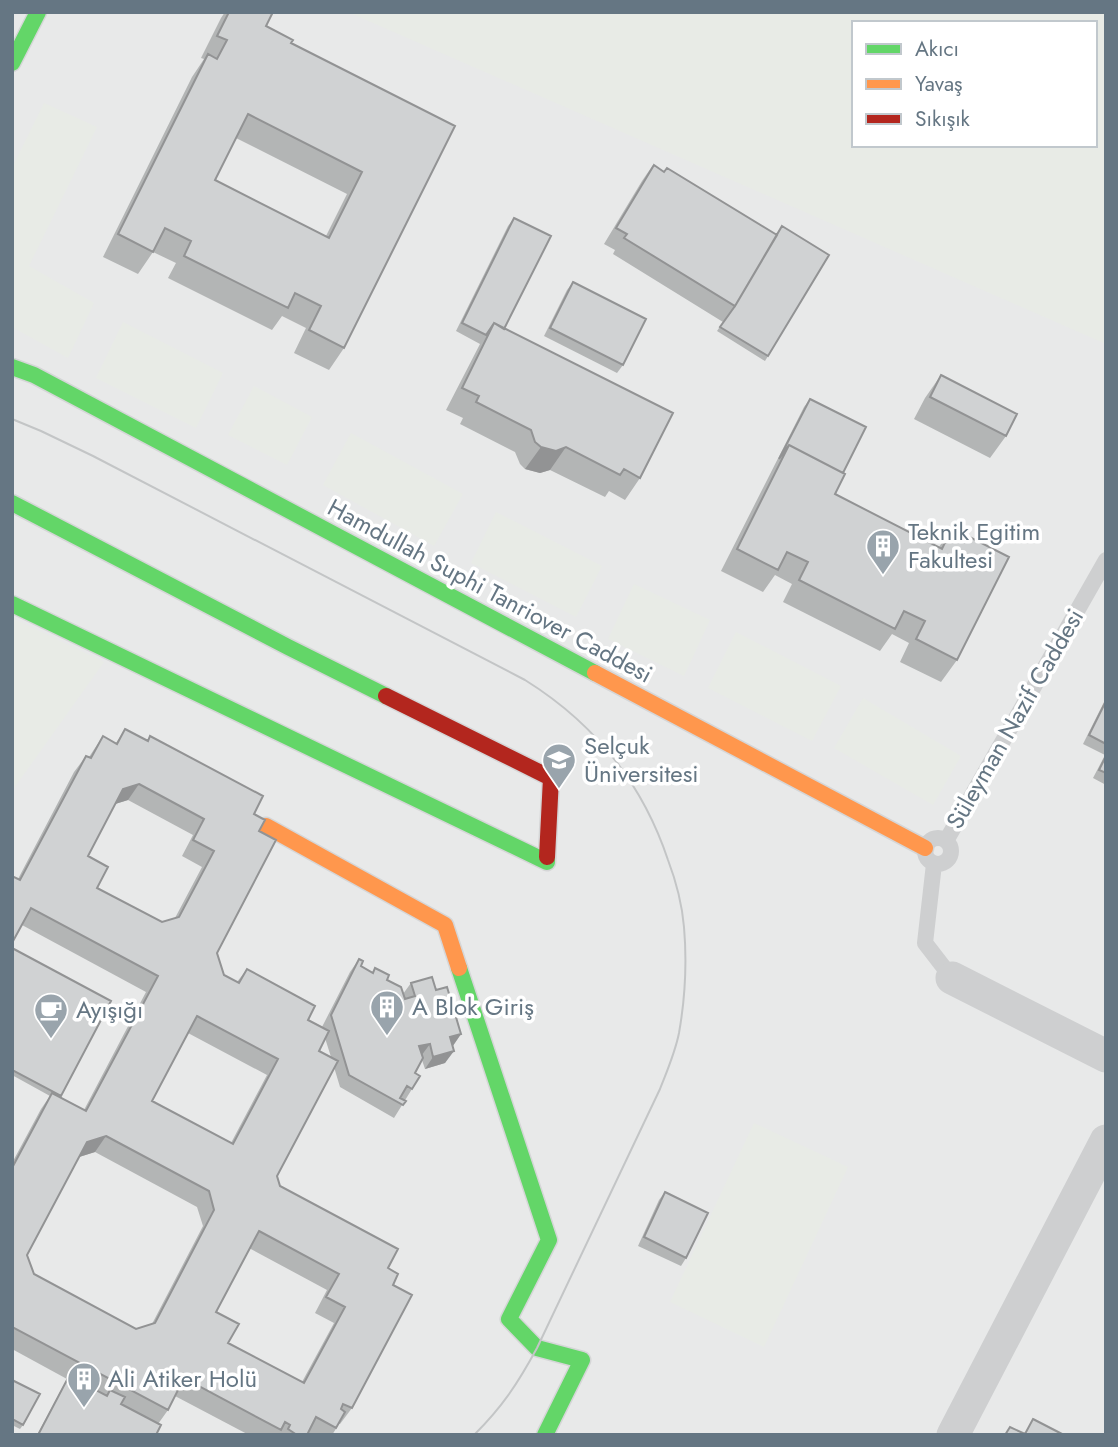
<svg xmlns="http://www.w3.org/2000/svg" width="1118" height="1447" font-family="Jost,sans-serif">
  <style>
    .built { fill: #e8e9e9; fill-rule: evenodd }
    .green { fill: #e8ebe6; fill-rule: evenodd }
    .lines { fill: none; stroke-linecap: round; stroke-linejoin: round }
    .fast-casing { stroke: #d5d6d7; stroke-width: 19 }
    .slow-casing { stroke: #d5d6d7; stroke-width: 19 }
    .jam-casing { stroke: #d5d6d7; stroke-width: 19 }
    .lane { stroke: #cecfd0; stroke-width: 16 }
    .street { stroke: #cecfd0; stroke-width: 33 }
    .fast { stroke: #63d668; stroke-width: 16 }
    .slow { stroke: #ff974d; stroke-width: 16 }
    .jam { stroke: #b3261e; stroke-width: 16 }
    .tram { stroke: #c3c5c6; stroke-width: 2 }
    .wall { fill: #b3b5b5; fill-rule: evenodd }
    .shaded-wall { fill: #929394 }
    .building { fill: #d0d2d3; stroke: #929394; stroke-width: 2; fill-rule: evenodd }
    .labels { text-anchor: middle; stroke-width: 7; stroke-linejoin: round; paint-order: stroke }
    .poi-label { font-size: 24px; fill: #657683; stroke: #fff; text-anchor: start }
    .street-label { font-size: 24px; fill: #657683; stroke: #fff }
  </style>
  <rect width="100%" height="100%" fill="#f9f9f9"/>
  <path class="built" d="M12,12H1106V1435H12ZM854,23H1095V145H854Z"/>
  <path class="green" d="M348,12H1106V344ZM854,23H1095V145H854Z
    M44,103L97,127L29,266L94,303L68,358L12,327V168Z
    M123,322L223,373L196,428L96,378Z
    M254,386L312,417L287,465L228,435Z
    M351,433L463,494L434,546L323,485Z
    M496,512L602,566L576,617L471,563Z
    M634,584L710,620L684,676L608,639Z
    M12,618L104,662L12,791Z
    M736,632L841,686L812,741L708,688Z
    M863,698L961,756L933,805L834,748Z
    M754,1123L848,1167L764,1347L670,1302Z"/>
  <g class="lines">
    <g class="fast-casing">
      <path id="fast" d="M12,63L38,12
        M12,367L34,375L595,673
        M12,503L288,647L386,696
        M12,604L547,862V857
        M459,968L549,1240L509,1319L537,1348L582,1360L545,1435"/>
    </g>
    <g class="slow-casing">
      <path id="slow" d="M595,673L925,848
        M266,826L445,925L459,968"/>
    </g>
    <g class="jam-casing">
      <path id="jam" d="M386,696L551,778L547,857"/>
    </g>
    <path class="lane" d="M925 851a13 13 0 1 1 26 0a13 13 0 1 1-26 0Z
      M946,841L1106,560
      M934,864L925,943L952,978"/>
    <path class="street" d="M952,978L1106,1056
      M953,1435L1106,1141"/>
    <use href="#fast" class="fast"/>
    <use href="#slow" class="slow"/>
    <use href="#jam" class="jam"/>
    <path class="tram" d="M12,419L41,431L93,456L525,680C594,723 642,782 668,860C676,881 682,904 684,927C687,962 685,999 679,1033C675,1053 667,1071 660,1089L537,1348C518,1383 503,1406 474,1435"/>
  </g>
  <path class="wall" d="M225,12H268L266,26L291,43L455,126L344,348L329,370L294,353L306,328L282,316L272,330L168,278L176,263L153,252L138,274L103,257L192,77L204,59L201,58L221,18ZM236,138L347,194L326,236L215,180Z
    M653,165L776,235L829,255L765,361L717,331L723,322L613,254L615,250L604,244L642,181Z
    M514,218L504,329L640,478L625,500L609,491L605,497L550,470L540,473L525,469L520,464L515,452L460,424L463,418L446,410L480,344L456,331L508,226Z
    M573,282L623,365L617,373L544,336L567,290Z
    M941,375L1006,436L990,458L914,419L925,398Z
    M810,399L843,473L835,494L939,547L952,528L957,660L941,682L900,662L909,643L892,634L880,651L783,602L792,584L775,575L763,592L721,571L804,407Z
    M1106,698V785L1093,778L1105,755L1083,744Z
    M125,729L147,741L150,736L254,814L259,831L217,953L224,975L237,982L247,969L308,1020L322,1027L350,972L359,959L361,966L372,972L375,968L387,980L403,994L411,983L436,990L461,1034L453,1046L445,1063L425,1069L422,1060L415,1073L412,1089L394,1118L340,1087L334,1067L277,1176L280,1186L388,1268L393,1285L352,1408L340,1424H339L332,1435H249L175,1396L168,1410L158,1424L156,1435H37L67,1379L12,1349V1163L41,1109L50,1096L12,1075V948L111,1001L60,1097L84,1110L146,992L22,925L18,879L74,772L86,756L89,757L103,736L116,743ZM128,800L193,835L182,856L202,867L175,918L162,922L97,888L88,856L115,804ZM188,1033L267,1075L231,1143L152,1101ZM325,1038L331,1057L319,1051ZM95,1152L197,1207L203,1226L152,1324L136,1329L34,1274L27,1255L79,1157ZM249,1248L327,1290L315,1313L334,1323L302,1382L228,1343L216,1312Z
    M665,1192L686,1258L681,1266L638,1246L659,1200Z
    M12,1380L23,1425L20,1429L12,1425Z"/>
  <path class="shaded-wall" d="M541,447H566L550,470L540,473L525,469Z
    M139,784L128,800L112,805L123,789Z
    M461,1034L452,1047L450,1037Z
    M430,1044L421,1056L419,1046Z
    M454,1051L445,1063L425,1069L433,1057Z
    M106,1136L95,1152L76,1158L87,1142Z"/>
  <path class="building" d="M229,12H268L272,14L266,26L293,40L291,43L455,126L344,348L309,330L321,306L295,293L288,308L184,256L191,241L165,228L153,252L118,234L208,54L217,59L227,40L217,36ZM248,114L362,172L329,238L215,180Z
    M654,165L664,172L667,168L777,235L735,306L624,238L627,234L616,228Z
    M514,218L551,236L504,329L494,323L486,335L462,323Z
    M782,226L829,255L768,356L720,327L735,306Z
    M573,282L646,319L623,365L550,328Z
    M494,323L673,413L640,478L624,469L620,475L566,447L556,451L541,447L535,442L531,430L476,402L479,396L462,388Z
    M941,375L1017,414L1006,436L930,397Z
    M810,399L866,427L843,473L789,445L779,459Z
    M789,445L845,474L835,494L942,549L952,528L1009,557L957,660L916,639L925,621L904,611L895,629L799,580L808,562L787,552L778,570L737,549Z
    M1106,701V744L1089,735Z
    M125,729L148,741L150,736L263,796L254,814L265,820L259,831L276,840L217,953L224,975L239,983L247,969L315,1006L308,1020L329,1031L319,1051L338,1061L277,1176L280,1186L398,1249L388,1268L398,1274L393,1285L412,1295L352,1408L343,1404L341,1409L345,1412L336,1428L316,1417L307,1435H297L288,1429L290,1425L285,1422L281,1430L184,1378L168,1410L12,1327V1168L52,1093L86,1111L158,976L31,908L12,943V876L20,880L86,756L91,758L103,736L117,744ZM139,784L204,819L193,840L214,851L179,917L162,922L97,888L108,867L88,856L123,789ZM197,1016L278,1059L233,1144L152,1101ZM106,1136L209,1191L214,1210L155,1323L136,1329L34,1274L27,1255L87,1142ZM259,1231L339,1274L326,1297L345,1307L304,1383L228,1343L239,1324L216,1312Z
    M1106,756V773L1099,770Z
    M12,948L111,1001L61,1096L12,1070Z
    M359,959L363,961L361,966L373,973L375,968L389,975L387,980L401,987L405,999L415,996L411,983L432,977L436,990L447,987L461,1034L450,1037L454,1051L433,1057L430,1044L419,1046L423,1058L415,1073L420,1076L412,1089L407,1086L400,1098L406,1101L403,1105L349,1075L331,1015Z
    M665,1192L708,1213L686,1258L644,1237Z
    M69,1376L107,1396L110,1390L125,1397L121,1404L161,1425L156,1435H38Z
    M12,1380L40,1394L23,1425L12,1419Z
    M1033,1419L1064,1435H1005L1010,1427L1025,1434Z"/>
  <defs>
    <g id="building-pin" transform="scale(1.75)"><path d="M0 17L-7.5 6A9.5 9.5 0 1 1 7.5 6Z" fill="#99a4ac" stroke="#fff"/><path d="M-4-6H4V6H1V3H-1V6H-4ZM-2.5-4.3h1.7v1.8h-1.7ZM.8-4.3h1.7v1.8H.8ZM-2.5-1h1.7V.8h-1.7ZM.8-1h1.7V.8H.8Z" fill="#fff"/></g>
    <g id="university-pin" transform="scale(1.75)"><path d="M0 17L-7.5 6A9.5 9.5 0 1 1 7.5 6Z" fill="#99a4ac" stroke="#fff"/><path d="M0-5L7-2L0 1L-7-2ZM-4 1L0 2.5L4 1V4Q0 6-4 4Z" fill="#fff"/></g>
    <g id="cafe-pin" transform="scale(1.75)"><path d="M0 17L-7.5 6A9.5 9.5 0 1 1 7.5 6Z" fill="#99a4ac" stroke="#fff"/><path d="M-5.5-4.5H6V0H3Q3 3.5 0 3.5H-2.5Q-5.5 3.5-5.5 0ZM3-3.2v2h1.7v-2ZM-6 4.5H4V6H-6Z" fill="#fff"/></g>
  </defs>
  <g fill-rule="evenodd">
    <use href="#building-pin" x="883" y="546"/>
    <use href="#university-pin" x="559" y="760"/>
    <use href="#building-pin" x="387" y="1007"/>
    <use href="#cafe-pin" x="51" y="1010"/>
    <use href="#building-pin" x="84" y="1379"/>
  </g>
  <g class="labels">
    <g class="poi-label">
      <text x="908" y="540">Teknik Egitim<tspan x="908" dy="28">Fakultesi</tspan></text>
      <text x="584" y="754">Selçuk<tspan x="584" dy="28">Üniversitesi</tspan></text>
      <text x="412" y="1015">A Blok Giriş</text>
      <text x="76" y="1018">Ayışığı</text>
      <text x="108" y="1387">Ali Atiker Holü</text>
    </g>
    <g class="street-label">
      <text transform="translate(490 591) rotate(28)" y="8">Hamdullah Suphi Tanriover Caddesi</text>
      <text transform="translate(1015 719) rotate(-60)" y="8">Süleyman Nazif Caddesi</text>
    </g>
  </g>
  <rect width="1118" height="1447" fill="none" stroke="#657683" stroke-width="28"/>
  <rect x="852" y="21" width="245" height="126" fill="#ffffff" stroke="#c1c8cd" stroke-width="2"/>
  <rect x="866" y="44" width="35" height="10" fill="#63d668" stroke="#c1c8cd" stroke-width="2"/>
  <text x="915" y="56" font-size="21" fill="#657683">Akıcı</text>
  <rect x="866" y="79" width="35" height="10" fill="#ff974d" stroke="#c1c8cd" stroke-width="2"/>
  <text x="915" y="91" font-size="21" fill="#657683">Yavaş</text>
  <rect x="866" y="114" width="35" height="10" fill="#b3261e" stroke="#c1c8cd" stroke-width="2"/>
  <text x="915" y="126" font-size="21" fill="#657683">Sıkışık</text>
</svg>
